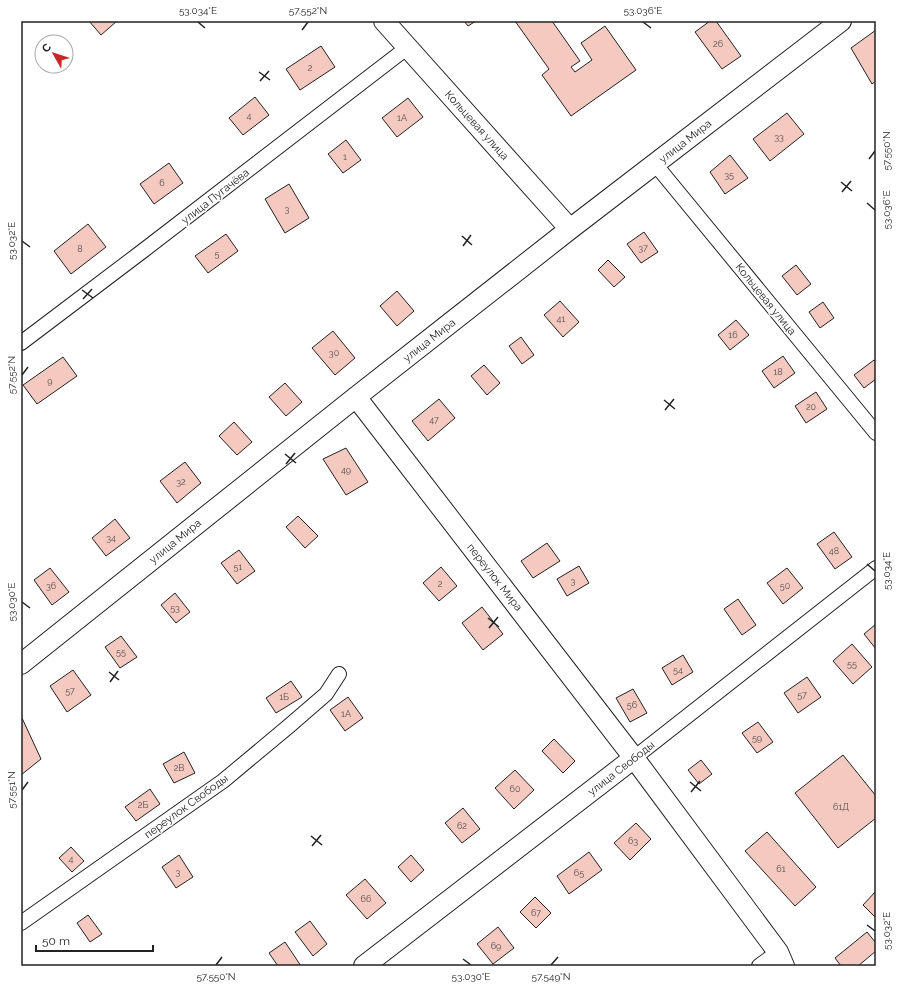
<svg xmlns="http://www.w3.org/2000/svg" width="897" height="987" font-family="Raleway,sans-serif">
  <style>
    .building { fill: #f3c9c0; stroke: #222 }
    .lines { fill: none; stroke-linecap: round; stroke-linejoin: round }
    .street-casing { stroke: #222; stroke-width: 16 }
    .secondary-casing { stroke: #222; stroke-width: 22 }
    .street { stroke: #fff; stroke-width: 14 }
    .secondary { stroke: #fff; stroke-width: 20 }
    .ticks { fill: none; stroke: #222; stroke-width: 1.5 }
    .labels { text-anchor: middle; stroke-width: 3; stroke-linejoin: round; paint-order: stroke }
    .number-label { font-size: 9px; fill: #564c4a }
    .street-label { font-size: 11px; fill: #222; stroke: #fff }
    .neatline { fill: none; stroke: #222; stroke-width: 1.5 }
    .ticks-label { font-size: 10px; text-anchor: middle; fill: #222 }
  </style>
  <rect width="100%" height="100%" fill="#fff"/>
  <path class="building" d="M89,21H117L101,35Z
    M464,21H476L468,26Z
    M515,21H552L580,61L571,67L575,72L592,60L581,43L605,26L636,70L571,116L542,75L549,69Z
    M710,21H716L741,56L722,69L695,32Z
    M876,30V81L872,84L851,48Z
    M321,46L335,67L300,90L286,69Z
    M255,97L269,115L243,135L229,118Z
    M408,98L423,117L397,137L382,118Z
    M787,113L804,134L770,161L753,139Z
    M346,140L361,160L343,173L328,154Z
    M730,155L748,178L725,194L710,172Z
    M169,163L183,183L154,204L140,184Z
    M289,184L309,218L285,233L265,199Z
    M88,224L106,247L71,274L54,251Z
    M644,232L658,252L641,263L627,244Z
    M226,234L238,251L208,273L195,256Z
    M608,260L625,277L614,287L598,270Z
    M796,265L811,284L797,295L782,276Z
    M397,291L414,311L397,326L380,306Z
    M560,301L579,322L563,337L544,315Z
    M823,302L834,318L820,328L809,312Z
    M736,320L749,335L730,350L718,335Z
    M333,331L355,358L335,375L312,348Z
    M521,337L534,355L522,364L509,346Z
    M783,356L795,373L774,388L762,371Z
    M63,357L77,376L37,404L23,385Z
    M874,360L876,362V379L864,388L854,375Z
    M484,365L500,383L487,395L471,376Z
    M285,383L302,402L286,416L269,397Z
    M816,392L827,409L806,423L795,406Z
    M439,399L455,418L428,441L412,421Z
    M234,422L252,442L237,455L219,436Z
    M346,448L368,482L346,495L323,459Z
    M185,462L201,483L177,503L160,481Z
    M298,516L318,536L305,548L286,527Z
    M115,519L130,538L106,556L92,538Z
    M834,532L852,557L835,569L817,544Z
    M547,543L560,561L533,578L521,561Z
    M239,550L255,571L237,584L221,563Z
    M579,566L589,583L567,596L557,579Z
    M441,567L457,586L439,601L423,583Z
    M50,568L69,592L52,605L34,580Z
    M787,568L803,588L783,604L767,583Z
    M175,593L190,612L176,623L161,605Z
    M738,599L756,625L742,635L724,609Z
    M482,607L503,634L483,650L462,623Z
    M876,624V649L864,634Z
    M121,636L137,657L120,668L105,647Z
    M852,644L872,667L853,684L833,661Z
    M683,655L693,672L672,685L662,668Z
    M73,670L91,695L67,712L50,686Z
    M807,677L821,697L798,713L784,693Z
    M291,681L302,697L276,713L266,698Z
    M633,689L647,713L630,722L616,698Z
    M348,697L363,718L345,731L330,710Z
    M22,718L41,759L21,775V719Z
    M758,722L773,742L757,753L742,733Z
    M554,739L575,761L563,773L542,751Z
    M184,752L195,773L174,783L163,764Z
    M843,755L876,796V818L838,848L795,793Z
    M701,760L712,774L699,784L688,770Z
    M515,770L534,790L514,809L495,788Z
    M150,789L160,804L136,821L125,807Z
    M463,808L480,829L462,843L445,823Z
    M636,823L651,839L630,860L614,843Z
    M767,832L816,887L795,906L745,851Z
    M71,847L84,861L72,872L59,858Z
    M589,852L602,870L569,894L557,876Z
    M179,855L193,877L176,888L162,867Z
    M411,855L424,870L411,882L398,867Z
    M365,879L386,903L367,919L346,895Z
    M876,891V918L863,905Z
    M535,897L551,913L536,928L520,912Z
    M88,915L102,934L90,942L77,923Z
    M310,921L327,944L313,956L295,932Z
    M498,927L514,948L493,964L477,944Z
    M867,932L876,943V951L858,966H841L835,958Z
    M285,942L301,966H278L269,953Z"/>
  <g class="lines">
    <g class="street-casing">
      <path id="street" d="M655,164L876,433
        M21,343L144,250L408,47
        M634,758L876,568
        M21,923L223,781L289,726L326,694L339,674
        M759,966L778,952"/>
    </g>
    <g class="secondary-casing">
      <path id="secondary" d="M384,21L570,229
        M356,397L634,758L778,952L784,966
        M21,664L356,397L570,229L841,21
        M364,966L634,758"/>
    </g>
    <use href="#street" class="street"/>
    <use href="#secondary" class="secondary"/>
  </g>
  <path class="ticks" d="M198,22L205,28M643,22L651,28M302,30L308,22M259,72L270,80M260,81L269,71M869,159L875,151M841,182L852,191M842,192L851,181M867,203L875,210M462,236L472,245M22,241L30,247M463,246L471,235M82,290L93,298M83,299L92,289M22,375L28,367M664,400L675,409M665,410L674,399M285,454L296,463M286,464L295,453M867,564L875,571M22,602L30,608M488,618L499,627M489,628L498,617M109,672L119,680M110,682L118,671M690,782L701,791M22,790L28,782M691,792L700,781M311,836L322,845M312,846L321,835M867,925L875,931M463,959L471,965M216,965L222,957M551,965L558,957"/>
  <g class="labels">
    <g class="number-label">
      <text x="718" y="47">26</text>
      <text x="310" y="71">2</text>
      <text x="249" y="119">4</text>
      <text x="402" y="121">1А</text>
      <text x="779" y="140">33</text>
      <text x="345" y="160">1</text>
      <text x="729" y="178">35</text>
      <text x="162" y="186">6</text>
      <text x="287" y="212">3</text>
      <text x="643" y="251">37</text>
      <text x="80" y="252">8</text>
      <text x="217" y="257">5</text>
      <text x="561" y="322">41</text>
      <text x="733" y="338">16</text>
      <text x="334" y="356">30</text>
      <text x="778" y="375">18</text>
      <text x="50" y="384">9</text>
      <text x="811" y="410">20</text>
      <text x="434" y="423">47</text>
      <text x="346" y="473">49</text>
      <text x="181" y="485">32</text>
      <text x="111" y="541">34</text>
      <text x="834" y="554">48</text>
      <text x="238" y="570">51</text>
      <text x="573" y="584">3</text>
      <text x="440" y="587">2</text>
      <text x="51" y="589">36</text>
      <text x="785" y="589">50</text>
      <text x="175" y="611">53</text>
      <text x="121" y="655">55</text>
      <text x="852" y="667">55</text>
      <text x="678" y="673">54</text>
      <text x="70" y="694">57</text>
      <text x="802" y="698">57</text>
      <text x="284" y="700">1Б</text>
      <text x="632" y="708">56</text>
      <text x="346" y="717">1А</text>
      <text x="757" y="741">59</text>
      <text x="179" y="771">2В</text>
      <text x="515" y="792">60</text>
      <text x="143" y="808">2Б</text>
      <text x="841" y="810">61Д</text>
      <text x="462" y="829">62</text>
      <text x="633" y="844">63</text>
      <text x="71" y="862">4</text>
      <text x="781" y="872">61</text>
      <text x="178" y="875">3</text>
      <text x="579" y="876">65</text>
      <text x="366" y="902">66</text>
      <text x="536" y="916">67</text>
      <text x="496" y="949">69</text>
    </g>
    <g class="street-label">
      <text transform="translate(477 125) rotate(48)" y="4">Кольцевая улица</text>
      <text transform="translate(685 141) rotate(-38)" y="4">улица Мира</text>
      <text transform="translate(215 196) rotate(-38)" y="4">улица Пугачёва</text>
      <text transform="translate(766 299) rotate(51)" y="4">Кольцевая улица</text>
      <text transform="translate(429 340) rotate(-38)" y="4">улица Мира</text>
      <text transform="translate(175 541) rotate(-39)" y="4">улица Мира</text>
      <text transform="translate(495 577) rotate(52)" y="4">переулок Мира</text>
      <text transform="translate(621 768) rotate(-38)" y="4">улица Свободы</text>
      <text transform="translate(186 806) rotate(-36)" y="4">переулок Свободы</text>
    </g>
  </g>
  <rect width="897" height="987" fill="none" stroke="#ffffff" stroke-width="44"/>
  <g transform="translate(54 54) rotate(309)"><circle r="19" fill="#ffffff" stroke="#a7a7a7"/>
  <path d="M0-3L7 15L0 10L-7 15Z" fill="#c62828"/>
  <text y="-6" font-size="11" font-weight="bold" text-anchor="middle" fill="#222222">С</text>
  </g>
  <path d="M36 945v6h117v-6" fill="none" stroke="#222222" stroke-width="2"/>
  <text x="42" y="945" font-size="12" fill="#222222" stroke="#ffffff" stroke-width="3" paint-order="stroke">50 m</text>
  <rect x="22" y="22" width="853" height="943" class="neatline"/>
  <g class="ticks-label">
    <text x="198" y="14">53.034°E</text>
    <text x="308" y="14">57.552°N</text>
    <text x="643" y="14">53.036°E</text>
    <text transform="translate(886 151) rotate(-90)" y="4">57.550°N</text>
    <text transform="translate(886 210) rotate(-90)" y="4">53.036°E</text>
    <text transform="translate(11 241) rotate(-90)" y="4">53.032°E</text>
    <text transform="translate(11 375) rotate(-90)" y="4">57.552°N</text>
    <text transform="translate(886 571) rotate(-90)" y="4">53.034°E</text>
    <text transform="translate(11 602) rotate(-90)" y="4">53.030°E</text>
    <text transform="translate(11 790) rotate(-90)" y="4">57.551°N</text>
    <text transform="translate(886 931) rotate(-90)" y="4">53.032°E</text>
    <text x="216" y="980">57.550°N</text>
    <text x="471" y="980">53.030°E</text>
    <text x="551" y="980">57.549°N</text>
  </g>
</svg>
